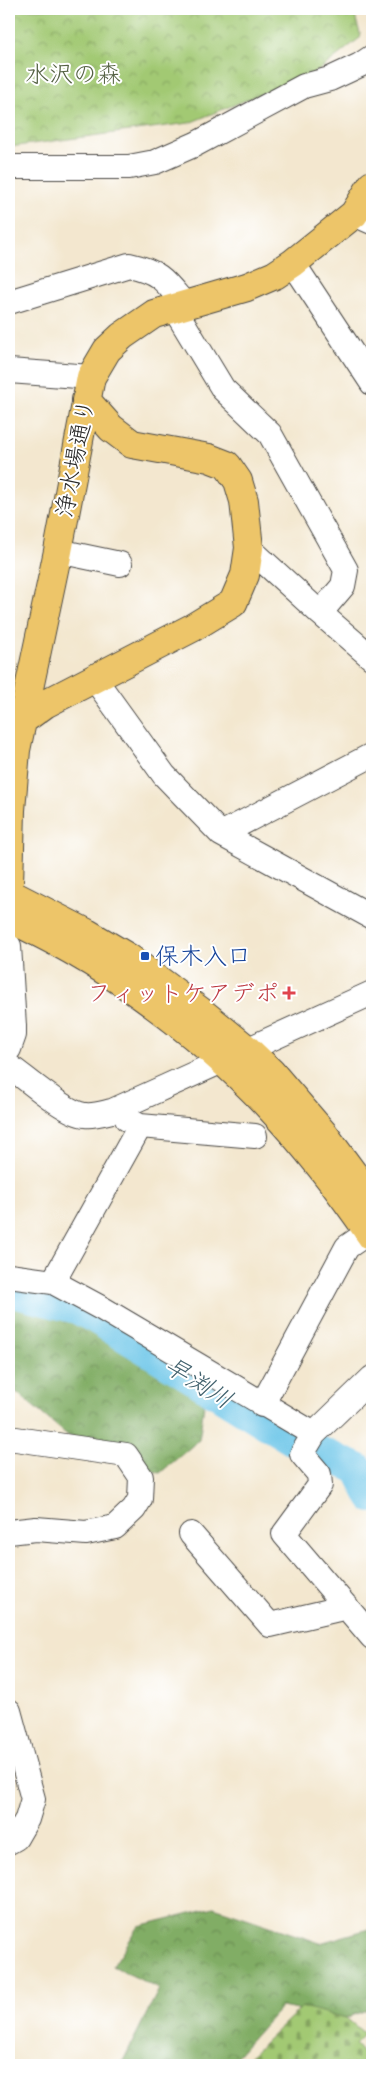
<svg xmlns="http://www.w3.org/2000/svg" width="381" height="2074" font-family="Caveat,'Klee One',sans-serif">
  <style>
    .forest { fill: url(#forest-crowns); stroke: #566c48 }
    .cemetery { fill: url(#cemetery-stones); stroke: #667a4f }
    .park { fill: url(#park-crowns); stroke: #667a4f }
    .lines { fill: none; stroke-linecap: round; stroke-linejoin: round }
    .river { stroke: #6ac5e8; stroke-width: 32 }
    .minor-casing { stroke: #494744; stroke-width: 26 }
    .major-casing { stroke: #494744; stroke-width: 30 }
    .minor { stroke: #fff; stroke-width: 24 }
    .major { stroke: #edc569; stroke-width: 28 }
    .transit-dot { fill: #1a4fb4; stroke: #fff; stroke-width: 2 }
    .health-dot { fill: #e0444e; stroke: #fff; stroke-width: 2 }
    .labels { text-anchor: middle; stroke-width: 4; stroke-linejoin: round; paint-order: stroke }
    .park-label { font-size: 24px; fill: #556244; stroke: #fff }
    .street-label { font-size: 24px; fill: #2b2b2b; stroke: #fff }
    .transit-label { font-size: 24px; fill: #164399; stroke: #fff; text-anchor: start }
    .health-label { font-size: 24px; fill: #be3a42; stroke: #fff; text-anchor: end }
    .water-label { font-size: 25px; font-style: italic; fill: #41616d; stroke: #fff }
  </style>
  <defs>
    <pattern id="forest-crowns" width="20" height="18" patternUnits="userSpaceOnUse" patternTransform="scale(1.25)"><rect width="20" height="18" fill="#81ad65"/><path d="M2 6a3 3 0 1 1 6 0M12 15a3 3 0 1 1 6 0" fill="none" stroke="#6a8d53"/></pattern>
    <pattern id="cemetery-stones" width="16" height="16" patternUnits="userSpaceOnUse" patternTransform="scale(1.25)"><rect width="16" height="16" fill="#a2c973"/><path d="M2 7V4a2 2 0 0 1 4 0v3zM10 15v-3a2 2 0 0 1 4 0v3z" fill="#84a35f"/></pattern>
    <pattern id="park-crowns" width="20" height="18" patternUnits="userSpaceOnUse" patternTransform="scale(1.25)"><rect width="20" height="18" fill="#a2c973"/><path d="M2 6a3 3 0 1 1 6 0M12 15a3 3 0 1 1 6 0" fill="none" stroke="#84a35f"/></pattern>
  </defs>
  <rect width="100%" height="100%" fill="#fff"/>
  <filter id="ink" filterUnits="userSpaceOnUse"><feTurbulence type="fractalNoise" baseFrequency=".02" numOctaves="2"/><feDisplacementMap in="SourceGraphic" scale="10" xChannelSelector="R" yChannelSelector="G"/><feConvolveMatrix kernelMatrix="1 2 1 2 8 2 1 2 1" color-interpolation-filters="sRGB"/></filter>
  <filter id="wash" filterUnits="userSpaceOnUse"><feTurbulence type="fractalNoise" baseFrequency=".0096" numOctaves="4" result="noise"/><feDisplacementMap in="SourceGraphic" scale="20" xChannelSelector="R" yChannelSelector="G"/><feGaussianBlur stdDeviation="1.12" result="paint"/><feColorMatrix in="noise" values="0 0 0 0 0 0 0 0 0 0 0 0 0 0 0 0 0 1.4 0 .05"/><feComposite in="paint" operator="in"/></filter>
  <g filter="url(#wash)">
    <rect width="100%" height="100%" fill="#f3e7cf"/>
    <path class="forest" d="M16,1299L112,1334L205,1398L199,1440L160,1473L91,1455L9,1386V1304Z
      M214,1907L320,1943L372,1928V2008L345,2018L281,2007L229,2065H121L159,1989L113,1966L139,1926Z"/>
    <path class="cemetery" d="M302,2007L346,2018L365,2034L355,2044L368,2059L362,2065H241Z"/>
    <path class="park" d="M9,9H353L361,37L318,71L189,123L9,147Z"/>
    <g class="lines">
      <path class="river" d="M9,1291L77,1308L94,1317L293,1440L358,1469L372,1497"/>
    </g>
  </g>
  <g filter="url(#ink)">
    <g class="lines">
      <g class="minor-casing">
        <path id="minor" d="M9,167H129L155,162L196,144L304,86L330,79L360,65L372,57
          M354,214L372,222
          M293,263L372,383
          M9,302L129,265C161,272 165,281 185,305
          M174,308L223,389L270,434L346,570L343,586L320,613
          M9,371L91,377
          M249,548L320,613L372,658
          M58,551L120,564
          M94,678L164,775L221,834L372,917
          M221,834L372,755
          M9,946L14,1026V1035L9,1049
          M9,1066C26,1078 66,1114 85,1115C95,1116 103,1113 112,1111L372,993
          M127,1119L140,1126L255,1136
          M9,1276L53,1282L103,1309L314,1434
          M53,1282L140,1126
          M372,1378L314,1434L302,1454L319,1474L320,1485L284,1534L372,1637
          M262,1405L347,1247L369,1232
          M9,1438L126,1455L141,1477L140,1499L134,1509L115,1527L86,1533L36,1529L9,1532
          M191,1534L270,1625L347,1607
          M9,1711L33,1799L27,1819L16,1838L9,1842"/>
      </g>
      <g class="major-casing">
        <path id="major" d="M23,720L45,704L192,628L233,603L245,575L249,548L244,501L238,481L227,465L209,458L132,444L111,428L86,400
          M9,886L11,810L16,750L58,551L91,377L107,350L122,336L154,314L247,287L275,275L293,263L354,214L372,185
          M9,893L87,933L129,958L203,1013L247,1049L271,1072L324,1134L372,1199
          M9,918C31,929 54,940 76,953C99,966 121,981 143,997C239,1066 305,1139 372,1237"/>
      </g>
      <use href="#minor" class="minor"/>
      <use href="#major" class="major"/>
    </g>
  </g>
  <rect class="transit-dot" x="140" y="951" width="10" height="10" rx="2.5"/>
  <path class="health-dot" d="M286.5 985.5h5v5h5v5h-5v5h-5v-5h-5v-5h5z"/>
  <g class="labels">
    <g class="park-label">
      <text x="73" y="82">水沢の森</text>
    </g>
    <g class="street-label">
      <text transform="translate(75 458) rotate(-79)" y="8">浄水場通り</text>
    </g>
    <g class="transit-label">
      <text x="155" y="964">保木入口</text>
    </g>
    <g class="health-label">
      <text x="279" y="1001">フィットケアデポ</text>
    </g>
    <g class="water-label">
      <text transform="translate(199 1382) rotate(32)" y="9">早渕川</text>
    </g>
  </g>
  <rect width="381" height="2074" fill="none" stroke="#fff" stroke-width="30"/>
</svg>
